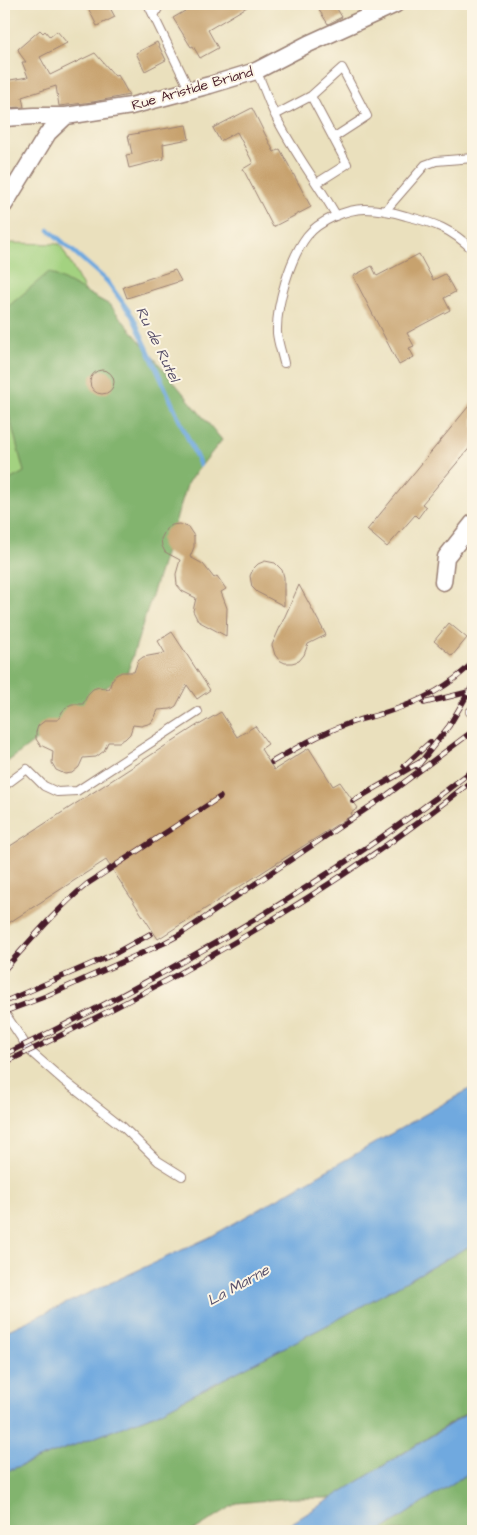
<svg xmlns="http://www.w3.org/2000/svg" width="477" height="1535" font-family="'Architects Daughter',sans-serif">
  <style>
    .green { fill: #a3d280; stroke: #767856 }
    .forest { fill: #82b46e; stroke: #666a4c }
    .water { fill: #6fa9df; stroke: #5c6485 }
    .lines { fill: none; stroke-linecap: round; stroke-linejoin: round }
    .stream { stroke: #6fa9df; stroke-width: 4.5 }
    .building { fill: #c7a26e }
    .lane-casing { stroke: #9a8074; stroke-width: 10 }
    .street-casing { stroke: #9a8074; stroke-width: 19 }
    .lane { stroke: #fff; stroke-width: 8 }
    .street { stroke: #fff; stroke-width: 16 }
    .rail-casing { stroke: #4a1f2b; stroke-width: 5.5 }
    .rail { stroke: #fcf5e5; stroke-width: 4; stroke-dasharray: 11; stroke-linecap: butt }
    .labels { text-anchor: middle; stroke-width: 4; stroke-linejoin: round; paint-order: stroke }
    .street-label { font-size: 14px; fill: #4a1f2b; stroke: #fcf5e5 }
    .water-label { font-size: 15px; font-style: italic; fill: #574f6a; stroke: #fcf5e5 }
  </style>
  <rect width="100%" height="100%" fill="#fcf5e5"/>
  <filter id="ink" filterUnits="userSpaceOnUse"><feTurbulence type="fractalNoise" baseFrequency=".02" numOctaves="2"/><feDisplacementMap in="SourceGraphic" scale="10" xChannelSelector="R" yChannelSelector="G"/><feConvolveMatrix kernelMatrix="1 2 1 2 8 2 1 2 1" color-interpolation-filters="sRGB"/></filter>
  <filter id="wash" filterUnits="userSpaceOnUse"><feTurbulence type="fractalNoise" baseFrequency=".0096" numOctaves="4" result="noise"/><feDisplacementMap in="SourceGraphic" scale="20" xChannelSelector="R" yChannelSelector="G"/><feGaussianBlur stdDeviation="1.12" result="paint"/><feColorMatrix in="noise" values="0 0 0 0 0 0 0 0 0 0 0 0 0 0 0 0 0 1.4 0 .05"/><feComposite in="paint" operator="in"/></filter>
  <g filter="url(#wash)">
    <rect width="100%" height="100%" fill="#eae0bd"/>
    <path class="green" d="M10,243L60,244L94,308L45,480L4,498V249Z"/>
    <path class="forest" d="M49,272L110,305L222,440L188,482L128,671L6,763L4,775V483L24,472L4,396V310Z
      M473,1244V1409L332,1498H291L237,1503L193,1531H4V1472L156,1414L335,1321Z
      M473,1470V1531H380Z"/>
    <path class="water" d="M473,1087V1244L335,1321L156,1414L4,1472V1332L210,1237Z
      M473,1410V1470L380,1531H279Z"/>
    <g class="lines">
      <path class="stream" d="M49,230L107,281L133,317L200,465"/>
    </g>
    <g id="blocks">
      <path class="building" d="M86,4H108L115,17L97,26Z
        M190,4H252L208,30L218,48L200,58L193,46L191,47L173,18L185,11L183,8Z
        M330,4H334L342,17L328,24L319,10Z
        M40,30L43,33L45,31L50,37L57,31L67,43L40,57L50,75L95,53L115,76L118,75L129,95L93,102L59,106L56,86L22,97L24,107L4,108V81L28,77L22,62H26L20,54L18,49Z
        M157,42L166,60L145,71L136,53Z
        M252,108L274,152L280,149L311,207L273,227L243,169L253,163L237,132L220,141L213,128Z
        M186,125L189,139L163,144L164,159L129,168L126,155L132,154L128,135Z
        M419,254L433,280L445,274L455,292L444,298L450,310L407,333L414,346L409,348L414,357L399,365L353,276L372,266L377,276Z
        M175,270L181,281L127,298L123,287Z
        M90 382a12 12 0 1 1 24 0a12 12 0 1 1-24 0Z
        M473,401V444L422,504L426,507L418,518L415,515L387,547L367,530Z
        M179,524L188,527L194,536V547L190,557L203,564L214,578L217,576L226,589L221,592L227,608L226,636L198,621L193,611L196,598L182,591L177,585L176,574L180,560L165,552L162,546L161,539L166,529L172,525Z
        M265,561L275,563L282,570L284,577V606L257,592L252,587L250,576L253,569L258,564Z
        M299,585L326,635L308,644L304,655L299,661L292,663H285L279,660L275,655L272,645Z
        M449,623L467,638L452,656L434,641Z
        M172,632L210,690L197,699L187,685L176,706L171,709L158,710L155,717L151,723L141,726L133,725L130,734L125,739L119,742H108L104,751L96,757L83,758L79,767L72,773L65,774L56,770L52,763L53,751L40,745L36,739V732L38,726L46,720H58L62,712L66,707L72,704H83L88,694L93,689L99,687L109,689L112,680L116,675L122,672H134L138,661L143,657L165,653L158,641Z
        M221,712L237,737L255,726L268,744L261,749L274,770L309,748L333,786L340,782L358,808L351,813L352,815L158,939L106,860L4,926V850L199,724V725Z"/>
    </g>
  </g>
  <g filter="url(#ink)">
    <use href="#blocks" fill-opacity="0" stroke="#9a8074" stroke-width="1"/>
    <g class="lines">
      <g class="lane-casing">
        <path id="lane" d="M148,4L190,91
          M364,4L369,16
          M154,16L160,4
          M256,71C264,86 268,102 276,117C293,151 317,182 336,215
          M311,96L342,68L367,116L333,138
          M275,115L311,96L347,164L317,183
          M385,211L425,165L436,161L473,158
          M284,363C282,354 278,343 277,333C276,305 290,258 307,236C319,221 346,209 365,209C379,209 393,212 406,216C435,223 451,229 473,250
          M470,712L473,710
          M4,786L27,769L44,786L57,792L77,791L198,712
          M4,1012L30,1051L63,1080L123,1127L158,1161L182,1176"/>
      </g>
      <g class="street-casing">
        <path id="street" d="M4,118L34,116H66L131,106L210,85L256,71L308,44L396,4
          M4,205L48,133L66,116
          M443,582L446,557L473,523"/>
      </g>
      <use href="#lane" class="lane"/>
      <use href="#street" class="street"/>
      <g class="rail-casing">
        <path id="rail" d="M424,703L472,691
          M272,762C296,748 320,734 347,724C359,719 372,717 384,713C417,703 449,688 473,662
          M404,766L430,742
          M417,767L449,726L473,685
          M353,801L420,762
          M4,970C31,940 56,910 87,884L220,797
          M4,1002L114,954L150,934
          M4,1012L49,995L164,943L179,935L387,795L473,731
          M4,1055C169,975 328,883 473,770
          M4,1063C169,984 330,895 473,780"/>
      </g>
      <use href="#rail" class="rail"/>
    </g>
  </g>
  <g class="labels">
    <g class="street-label">
      <text transform="translate(192 88) rotate(-16)" y="5">Rue Aristide Briand</text>
    </g>
    <g class="water-label">
      <text transform="translate(158 344) rotate(64)" y="5">Ru de Rutel</text>
      <text transform="translate(238 1285) rotate(-29)" y="5">La Marne</text>
    </g>
  </g>
  <rect width="477" height="1535" fill="none" stroke="#fcf5e5" stroke-width="20"/>
</svg>
